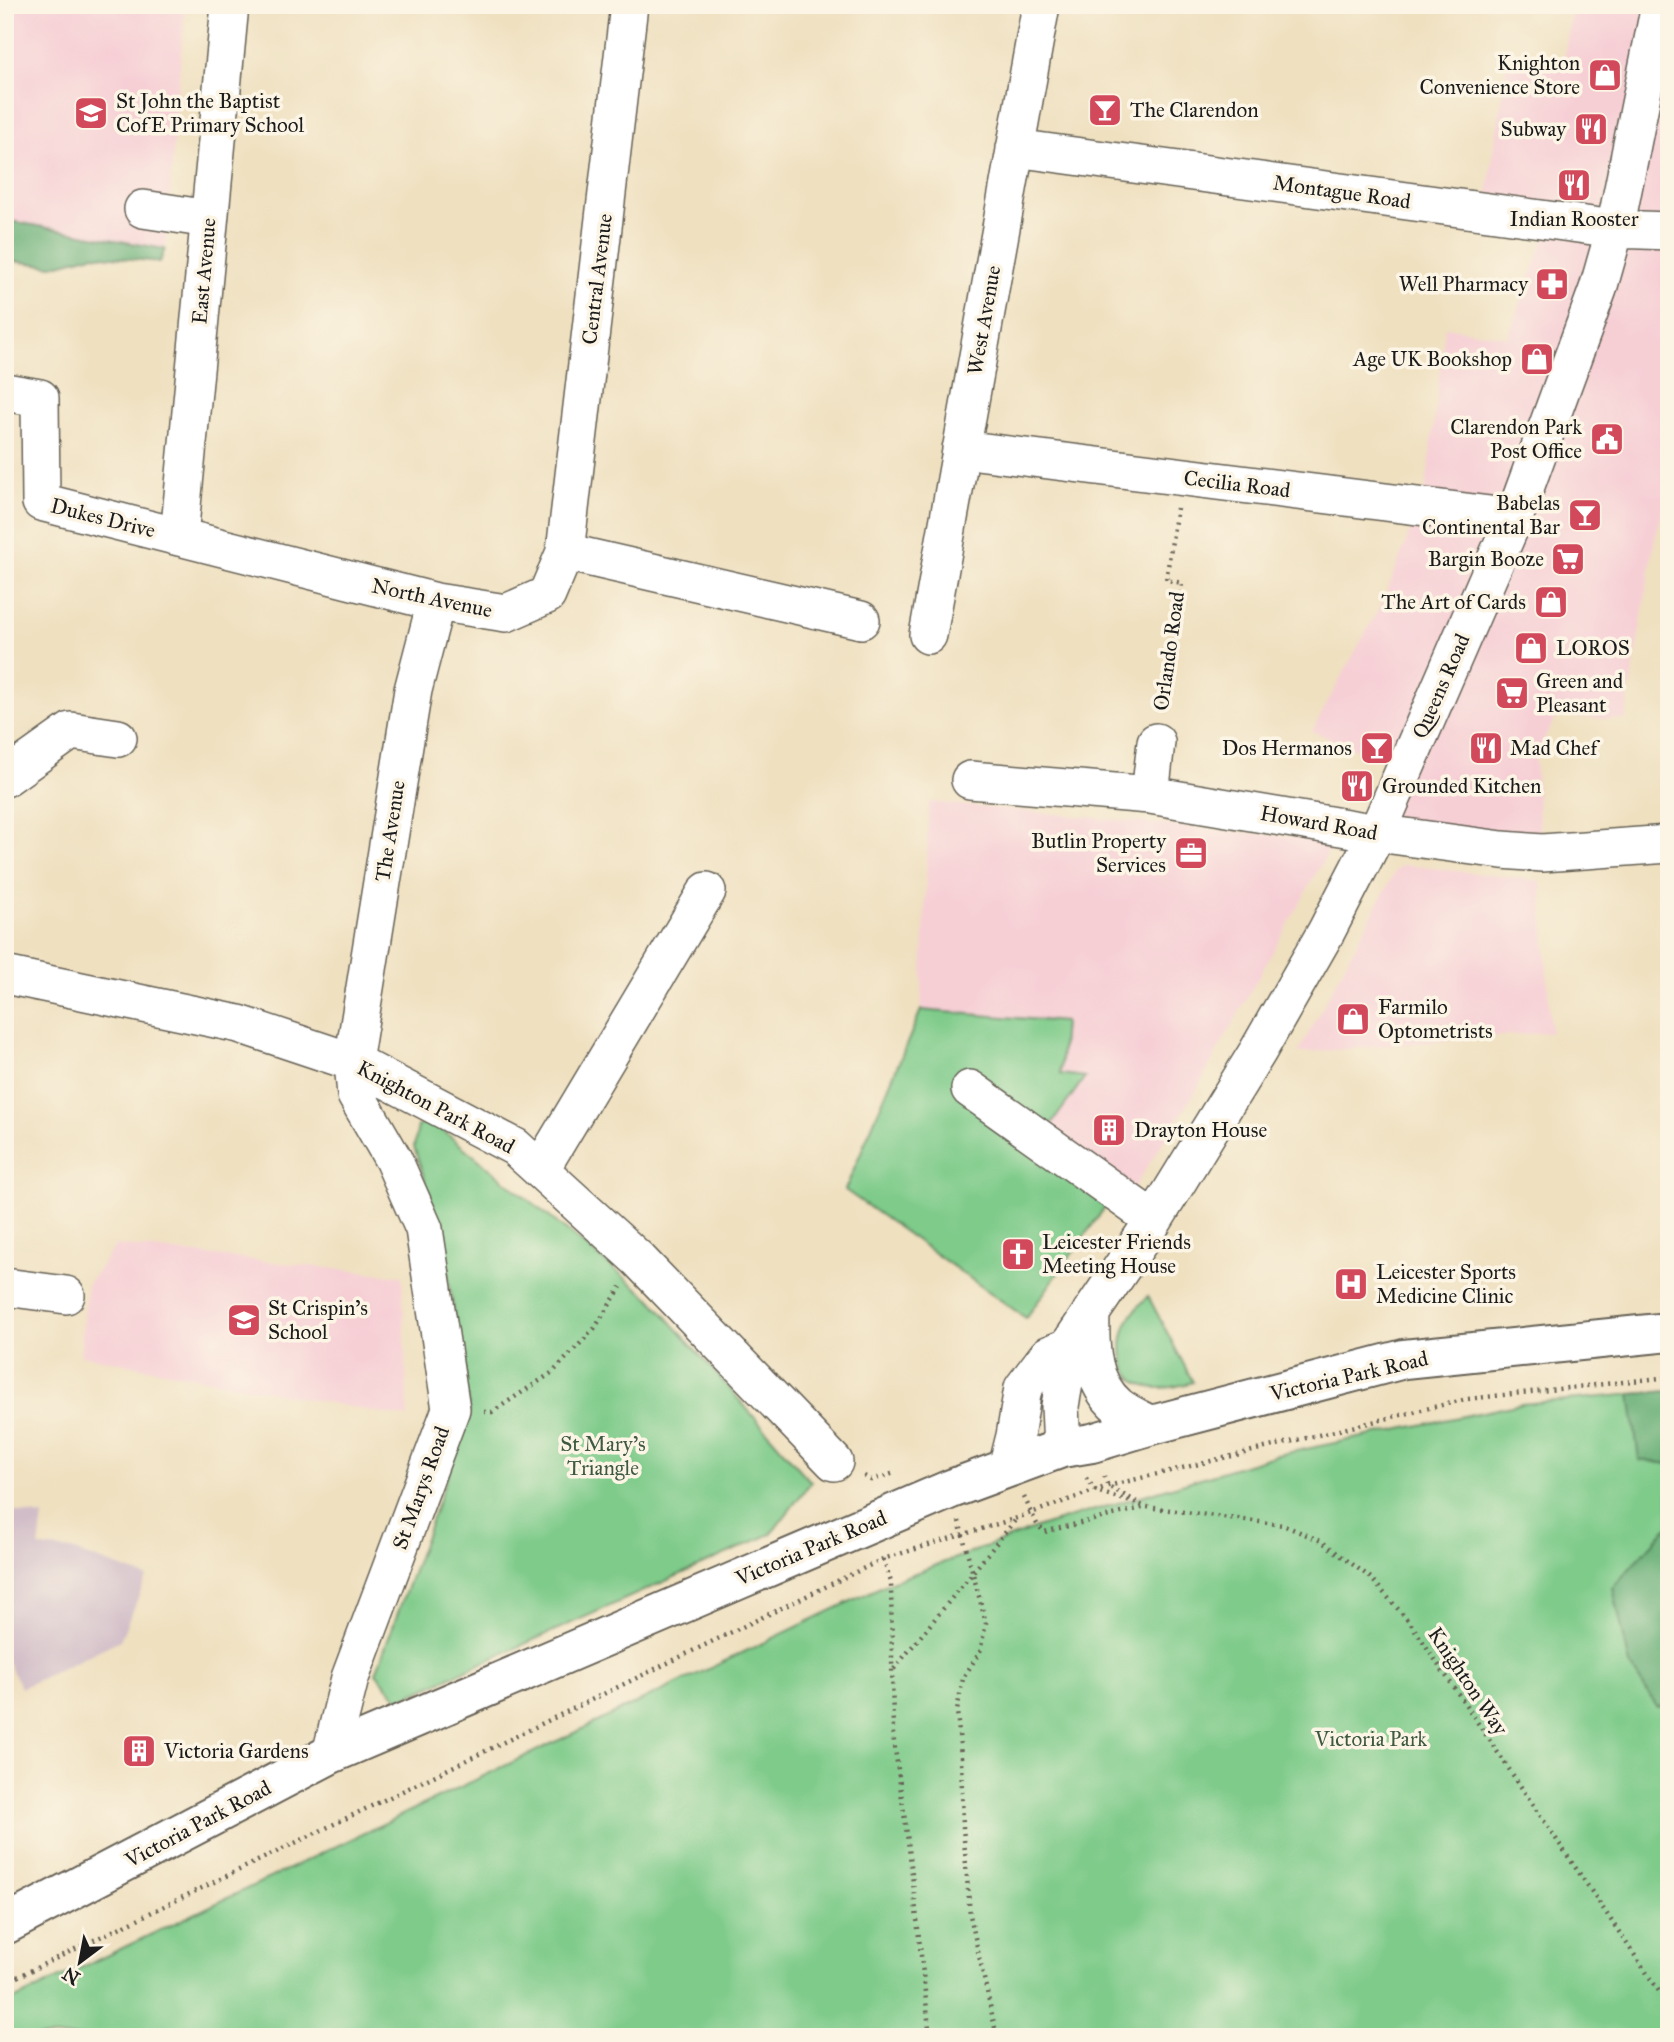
<svg xmlns="http://www.w3.org/2000/svg" width="1674" height="2042" font-family="'IM FELL Great Primer',serif">
  <style>
    .built { fill: #f6cfd5 }
    .industrial { fill: #d1bdc8 }
    .green { fill: #7ecb8a; stroke: #4d7453; stroke-width: 2 }
    .forest { fill: #66af76; stroke: #416649; stroke-width: 2 }
    .lines { fill: none; stroke-linecap: round; stroke-linejoin: round }
    .minor-casing { stroke: #666155; stroke-width: 40 }
    .major-casing { stroke: #666155; stroke-width: 42 }
    .path { stroke: #666155; stroke-width: 4.5; stroke-dasharray: 2 5; stroke-linecap: butt }
    .minor { stroke: #fff; stroke-width: 37 }
    .major { stroke: #fff; stroke-width: 38 }
    .labels { text-anchor: middle; stroke-width: 7; stroke-linejoin: round; paint-order: stroke }
    .poi-label { font-size: 21px; fill: #1c1c1c; stroke: #fcf5e5; text-anchor: start }
    .street-label { font-size: 21px; fill: #1c1c1c; stroke: #fcf5e5 }
    .park-label { font-size: 21px; fill: #3e5942; stroke: #fcf5e5 }
  </style>
  <rect width="100%" height="100%" fill="#fcf5e5"/>
  <filter id="ink" filterUnits="userSpaceOnUse"><feTurbulence type="fractalNoise" baseFrequency=".0143" numOctaves="2"/><feDisplacementMap in="SourceGraphic" scale="14" xChannelSelector="R" yChannelSelector="G"/><feConvolveMatrix kernelMatrix="1 2 1 2 8 2 1 2 1" color-interpolation-filters="sRGB"/></filter>
  <filter id="wash" filterUnits="userSpaceOnUse"><feTurbulence type="fractalNoise" baseFrequency=".00686" numOctaves="4" result="noise"/><feDisplacementMap in="SourceGraphic" scale="28" xChannelSelector="R" yChannelSelector="G"/><feGaussianBlur stdDeviation="1.57" result="paint"/><feColorMatrix in="noise" values="0 0 0 0 0 0 0 0 0 0 0 0 0 0 0 0 0 1.4 0 .05"/><feComposite in="paint" operator="in"/></filter>
  <g filter="url(#wash)">
    <rect width="100%" height="100%" fill="#efe0c0"/>
    <path class="built" d="M5,5H185L165,249L5,220Z
      M1572,5H1669V485L1654,543L1625,720L1557,716L1535,755L1540,842L1361,812L1384,761L1312,731L1384,599L1426,490L1445,327L1508,337L1544,240L1547,220L1487,212L1488,189L1509,52L1564,60Z
      M929,802L1334,841L1195,1092L1131,1192L1046,1133L1085,1077L1060,1075L1064,1022L921,1010Z
      M1407,865L1541,881L1551,1032L1298,1053L1396,870L1401,866Z
      M116,1245L402,1276L408,1418L80,1355L87,1285Z"/>
    <path class="industrial" d="M5,1510L43,1516L39,1547L71,1550L147,1577L120,1640L21,1688L5,1657Z"/>
    <path class="green" d="M921,1010L1064,1022L1060,1074L1085,1077L1033,1150L1108,1203L1026,1318L845,1190Z
      M431,1121L651,1299L811,1482L771,1534L399,1700L376,1673L470,1414L440,1225L414,1147L418,1126Z
      M1148,1296L1193,1382C1178,1386 1164,1390 1149,1387C1118,1381 1117,1340 1130,1318C1134,1310 1142,1303 1148,1296Z
      M1669,1391V2037H5V2004L891,1582L1042,1526L1277,1455L1521,1404Z"/>
    <path class="forest" d="M5,220L165,249L160,262L93,255L52,266L5,260Z
      M1669,1391V1464L1639,1460L1630,1394Z
      M1669,1525V1706L1657,1707L1630,1665L1613,1587Z"/>
  </g>
  <g filter="url(#ink)">
    <g class="lines">
      <g class="minor-casing">
        <path id="minor" d="M1015,148L1615,229L1669,231
          M143,209L209,219
          M5,392L40,398L41,502L436,602L506,613L547,595L565,552L861,620
          M961,449L1514,518
          M179,537L230,5
          M565,552L629,5
          M928,635L1041,5
          M5,778L71,731L118,738
          M970,780L1150,795L1377,833L1502,850L1542,853L1669,844
          M1150,795L1156,742
          M5,975L239,1024L353,1062L515,1147L638,1259L834,1462
          M970,1089L1154,1220
          M540,1170L707,891
          M5,1287L66,1295
          M1091,1312C1090,1345 1090,1382 1118,1406C1128,1414 1140,1419 1152,1425
          M1062,1448L1060,1406L1066,1372L1068,1347L1154,1220L1258,1051L1326,932L1377,833L1514,518L1598,289L1615,229L1660,5
          M1007,1468L1015,1436L1023,1388L1048,1355L1068,1347
          M331,1754L350,1678L451,1409L424,1229L393,1159L356,1095L353,1062L413,690L436,602"/>
      </g>
      <g class="major-casing">
        <path id="major" d="M5,1925L331,1754L951,1489L1062,1448L1092,1443L1152,1425L1404,1359L1669,1332"/>
      </g>
      <path class="path" d="M1161,711L1182,583L1166,580L1177,508
        M484,1412H492L553,1372L594,1329L621,1287
        M864,1476L871,1480L895,1473
        M1104,1476L1108,1486L1137,1502
        M1086,1478L1096,1491L1147,1507L1283,1525L1321,1541L1371,1578L1411,1624L1669,2006
        M1024,1497L1037,1524L1044,1532L1146,1507
        M959,1521L986,1623L980,1652L963,1678L957,1711L961,1757L963,1827L970,1915L997,2037
        M883,1559L891,1582L893,1734L910,1856L930,2037
        M894,1669L1017,1518
        M5,1983L883,1559L1017,1518L1108,1486L1467,1399L1669,1377"/>
      <use href="#minor" class="minor"/>
      <use href="#major" class="major"/>
    </g>
  </g>
  <defs>
    <g id="shop-square" transform="scale(1.75)"><rect x="-9" y="-9" width="18" height="18" rx="4" fill="#d1495b" stroke="#fcf5e5"/><path d="M-5-2.5h2.3a2.7 3.5 0 0 1 5.4 0H5L5.5 6h-11ZM-1.5-2.5h3a1.5 2.3 0 0 0-3 0Z" fill="#fff"/></g>
    <g id="bar-square" transform="scale(1.75)"><rect x="-9" y="-9" width="18" height="18" rx="4" fill="#d1495b" stroke="#fcf5e5"/><path d="M-6-5H6L.8 .8V4.5H3.5V6h-7V4.5H-.8V.8Z" fill="#fff"/></g>
    <g id="school-square" transform="scale(1.75)"><rect x="-9" y="-9" width="18" height="18" rx="4" fill="#d1495b" stroke="#fcf5e5"/><path d="M0-5L7-2L0 1L-7-2ZM-4 1L0 2.5L4 1V4Q0 6-4 4Z" fill="#fff"/></g>
    <g id="restaurant-square" transform="scale(1.75)"><rect x="-9" y="-9" width="18" height="18" rx="4" fill="#d1495b" stroke="#fcf5e5"/><path d="M-5-6h1v4h1v-4h1v4h1v-4h1v5L-1.5 .5V6h-2V.5L-5-1ZM5-6V6H3V1.5H1.5Q1.5-4 5-6Z" fill="#fff"/></g>
    <g id="pharmacy-square" transform="scale(1.75)"><rect x="-9" y="-9" width="18" height="18" rx="4" fill="#d1495b" stroke="#fcf5e5"/><path d="M-2-6h4v4h4v4h-4v4h-4v-4h-4v-4h4Z" fill="#fff"/></g>
    <g id="civic-square" transform="scale(1.75)"><rect x="-9" y="-9" width="18" height="18" rx="4" fill="#d1495b" stroke="#fcf5e5"/><path d="M-.6-6.5H3V-4.5H.6V-3L4-1V1h2V6H-6V1h2V-1L-.6-3ZM-1.2 2.5V6h2.4V2.5Z" fill="#fff"/></g>
    <g id="supermarket-square" transform="scale(1.75)"><rect x="-9" y="-9" width="18" height="18" rx="4" fill="#d1495b" stroke="#fcf5e5"/><path d="M-6-5.5h2.5l.6 2H6L4.5 2H-2.5L-4.4-4H-6ZM-1.5 3.2a1.3 1.3 0 1 0 .1 0ZM3 3.2a1.3 1.3 0 1 0 .1 0Z" fill="#fff"/></g>
    <g id="office-square" transform="scale(1.75)"><rect x="-9" y="-9" width="18" height="18" rx="4" fill="#d1495b" stroke="#fcf5e5"/><path d="M-6-3h4V-5.5h4V-3h4V5H-6ZM-1-4.5V-3h2v-1.5ZM-6 0V1H6V0Z" fill="#fff"/></g>
    <g id="building-square" transform="scale(1.75)"><rect x="-9" y="-9" width="18" height="18" rx="4" fill="#d1495b" stroke="#fcf5e5"/><path d="M-4-6H4V6H1V3H-1V6H-4ZM-2.5-4.3h1.7v1.8h-1.7ZM.8-4.3h1.7v1.8H.8ZM-2.5-1h1.7V.8h-1.7ZM.8-1h1.7V.8H.8Z" fill="#fff"/></g>
    <g id="church-square" transform="scale(1.75)"><rect x="-9" y="-9" width="18" height="18" rx="4" fill="#d1495b" stroke="#fcf5e5"/><path d="M-1.2-6h2.4v3.5h3.3v2.4h-3.3V6h-2.4V-.1h-3.3v-2.4h3.3Z" fill="#fff"/></g>
    <g id="hospital-square" transform="scale(1.75)"><rect x="-9" y="-9" width="18" height="18" rx="4" fill="#d1495b" stroke="#fcf5e5"/><path d="M-5-5h3v3.5h4V-5h3V5h-3V1.5h-4V5h-3Z" fill="#fff"/></g>
  </defs>
  <g fill-rule="evenodd">
    <use href="#shop-square" x="1605" y="75"/>
    <use href="#bar-square" x="1105" y="110"/>
    <use href="#school-square" x="91" y="113"/>
    <use href="#restaurant-square" x="1591" y="129"/>
    <use href="#restaurant-square" x="1574" y="185"/>
    <use href="#pharmacy-square" x="1552" y="284"/>
    <use href="#shop-square" x="1537" y="359"/>
    <use href="#civic-square" x="1607" y="439"/>
    <use href="#bar-square" x="1585" y="515"/>
    <use href="#supermarket-square" x="1568" y="559"/>
    <use href="#shop-square" x="1551" y="602"/>
    <use href="#shop-square" x="1531" y="648"/>
    <use href="#supermarket-square" x="1512" y="693"/>
    <use href="#bar-square" x="1377" y="748"/>
    <use href="#restaurant-square" x="1486" y="748"/>
    <use href="#restaurant-square" x="1357" y="786"/>
    <use href="#office-square" x="1191" y="853"/>
    <use href="#shop-square" x="1353" y="1019"/>
    <use href="#building-square" x="1109" y="1130"/>
    <use href="#church-square" x="1018" y="1254"/>
    <use href="#hospital-square" x="1351" y="1284"/>
    <use href="#school-square" x="244" y="1320"/>
    <use href="#building-square" x="139" y="1751"/>
  </g>
  <g class="labels">
    <g class="poi-label">
      <text x="1580" y="70" text-anchor="end">Knighton<tspan x="1580" dy="24">Convenience Store</tspan></text>
      <text x="116" y="108">St John the Baptist<tspan x="116" dy="24">CofE Primary School</tspan></text>
      <text x="1130" y="117">The Clarendon</text>
      <text x="1566" y="136" text-anchor="end">Subway</text>
      <text x="1574" y="226" text-anchor="middle">Indian Rooster</text>
      <text x="1528" y="291" text-anchor="end">Well Pharmacy</text>
      <text x="1512" y="366" text-anchor="end">Age UK Bookshop</text>
      <text x="1582" y="434" text-anchor="end">Clarendon Park<tspan x="1582" dy="24">Post Office</tspan></text>
      <text x="1560" y="510" text-anchor="end">Babelas<tspan x="1560" dy="24">Continental Bar</tspan></text>
      <text x="1544" y="566" text-anchor="end">Bargin Booze</text>
      <text x="1526" y="609" text-anchor="end">The Art of Cards</text>
      <text x="1556" y="655">LOROS</text>
      <text x="1536" y="688">Green and<tspan x="1536" dy="24">Pleasant</tspan></text>
      <text x="1352" y="755" text-anchor="end">Dos Hermanos</text>
      <text x="1510" y="755">Mad Chef</text>
      <text x="1382" y="793">Grounded Kitchen</text>
      <text x="1166" y="848" text-anchor="end">Butlin Property<tspan x="1166" dy="24">Services</tspan></text>
      <text x="1378" y="1014">Farmilo<tspan x="1378" dy="24">Optometrists</tspan></text>
      <text x="1134" y="1137">Drayton House</text>
      <text x="1042" y="1249">Leicester Friends<tspan x="1042" dy="24">Meeting House</tspan></text>
      <text x="1376" y="1279">Leicester Sports<tspan x="1376" dy="24">Medicine Clinic</tspan></text>
      <text x="268" y="1315">St Crispin's<tspan x="268" dy="24">School</tspan></text>
      <text x="164" y="1758">Victoria Gardens</text>
    </g>
    <g class="street-label">
      <text transform="translate(1342 192) rotate(8)" y="7">Montague Road</text>
      <text transform="translate(204 271) rotate(-85)" y="7">East Avenue</text>
      <text transform="translate(597 279) rotate(-83)" y="7">Central Avenue</text>
      <text transform="translate(984 320) rotate(-80)" y="7">West Avenue</text>
      <text transform="translate(1237 484) rotate(7)" y="7">Cecilia Road</text>
      <text transform="translate(103 518) rotate(14)" y="7">Dukes Drive</text>
      <text transform="translate(432 598) rotate(12)" y="7">North Avenue</text>
      <text transform="translate(1169 651) rotate(-82)" y="7">Orlando Road</text>
      <text transform="translate(1441 686) rotate(-66)" y="7">Queens Road</text>
      <text transform="translate(1319 823) rotate(10)" y="7">Howard Road</text>
      <text transform="translate(390 831) rotate(-81)" y="7">The Avenue</text>
      <text transform="translate(436 1107) rotate(28)" y="7">Knighton Park Road</text>
      <text transform="translate(1349 1376) rotate(-13)" y="7">Victoria Park Road</text>
      <text transform="translate(421 1488) rotate(-70)" y="7">St Marys Road</text>
      <text transform="translate(811 1548) rotate(-23)" y="7">Victoria Park Road</text>
      <text transform="translate(1468 1681) rotate(56)" y="7">Knighton Way</text>
      <text transform="translate(198 1824) rotate(-28)" y="7">Victoria Park Road</text>
    </g>
    <g class="park-label">
      <text x="603" y="1451">St Mary’s<tspan x="603" dy="24">Triangle</tspan></text>
      <text x="1371" y="1746">Victoria Park</text>
    </g>
  </g>
  <rect width="1674" height="2042" fill="none" stroke="#fcf5e5" stroke-width="28"/>
  <g transform="translate(80 1962) rotate(212)" stroke="#fcf5e5" stroke-width="5" paint-order="stroke">
  <path d="M0-5L12 26L0 18L-12 26Z" fill="#1c1c1c"/>
  <text y="-10" font-size="19" font-weight="bold" text-anchor="middle" fill="#1c1c1c">N</text>
  </g>
</svg>
